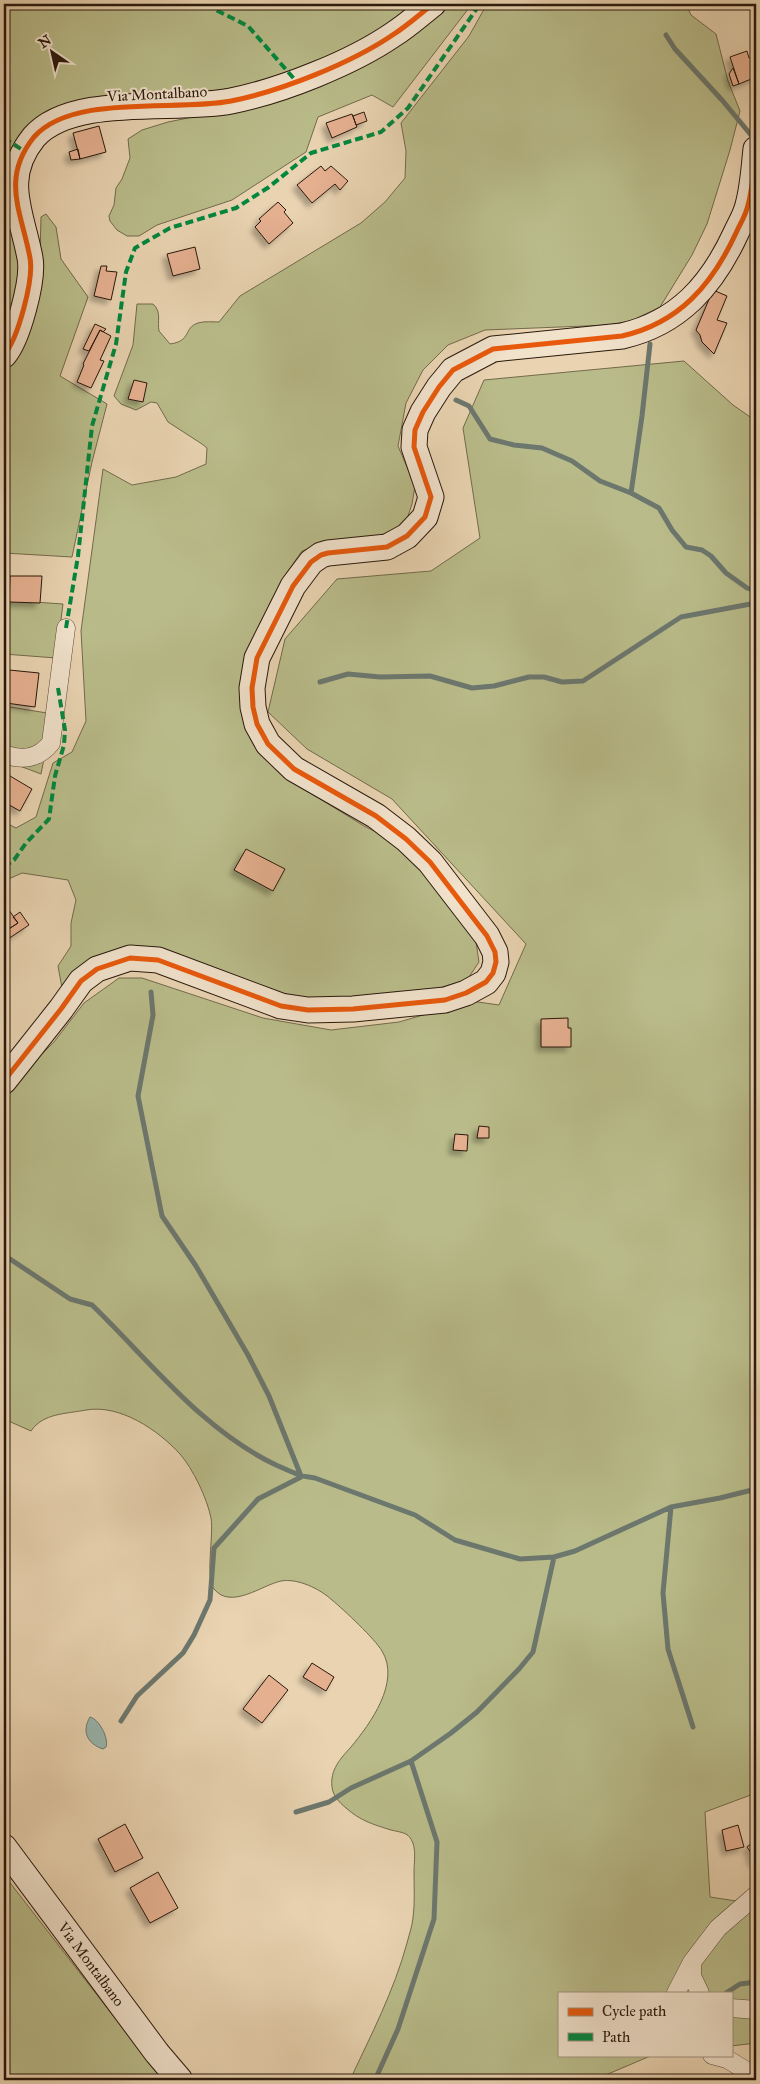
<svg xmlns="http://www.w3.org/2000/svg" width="760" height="2084" font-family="'IM FELL Great Primer',serif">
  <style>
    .green { fill: #b9bc8a; stroke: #726a4b }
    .water { fill: #98b7b0; stroke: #6c776e }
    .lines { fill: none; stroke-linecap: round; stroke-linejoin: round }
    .stream { stroke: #6c776e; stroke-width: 5 }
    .building { fill: #e5b090; stroke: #2a180c; filter: url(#shadow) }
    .street-casing { stroke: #5a4735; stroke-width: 19 }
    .secondary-casing { stroke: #2a180c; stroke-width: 27 }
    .street { stroke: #f1e2cc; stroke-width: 18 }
    .secondary { stroke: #f1e2cc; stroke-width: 25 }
    .quiet { stroke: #00873e; stroke-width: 4; stroke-dasharray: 8 4; stroke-linecap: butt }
    .cycleway-casing { stroke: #f1e2cc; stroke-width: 8 }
    .cycleway { stroke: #e8590c; stroke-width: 5 }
    .labels { text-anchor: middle; stroke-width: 4; stroke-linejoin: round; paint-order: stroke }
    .street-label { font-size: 15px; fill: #2a180c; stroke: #f1e2cc }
  </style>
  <defs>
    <filter id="shadow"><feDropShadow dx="-4.5" dy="4.5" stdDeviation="2.5" flood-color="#0004"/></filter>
  </defs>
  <rect width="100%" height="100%" fill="#e9d3b1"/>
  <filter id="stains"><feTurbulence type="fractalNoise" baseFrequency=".004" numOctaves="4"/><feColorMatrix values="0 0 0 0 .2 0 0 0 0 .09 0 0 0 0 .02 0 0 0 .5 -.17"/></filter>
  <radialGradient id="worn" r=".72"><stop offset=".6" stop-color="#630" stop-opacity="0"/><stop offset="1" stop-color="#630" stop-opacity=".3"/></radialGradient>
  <path class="green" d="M4,4H417L376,33L317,64L257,85L212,91L104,97L66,107L4,186Z
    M448,4H472L393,107L372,95L318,117L306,152L232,200L157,225L139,236H127L117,230L110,221L109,216L114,205L116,188L122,179L130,158L128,139L142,130L168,122L273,101L430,20Z
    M487,4H686L691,15L716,34L728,81L740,111L730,150L707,224L692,255L660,307L633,320L610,325L485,330L448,345L423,370L406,403L398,446L415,486L412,504L408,516L401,526L375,538L326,542L302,551L288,571L245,654L288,779L364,826L390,839L414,857L476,942L479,962L467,980L432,990L337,1000L306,998L266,990L132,947L106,953L62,988L58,966L71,946V923L76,900L68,880L22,873L4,881V822L16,828L36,817L53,763L72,752L86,721L81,631L103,469L132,485L176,477L206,464L207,448L202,444L168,422L157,403L151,402L136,410L121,404L114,396L133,345L137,304H153C162,312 157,321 159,331L170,344C192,341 183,328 198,323C204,321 213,322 219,322L240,296L361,223L385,202L405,178L406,151L401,123L469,36Z
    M4,199L20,266L17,303L4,339Z
    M46,214L56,227L61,259L88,297L60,376L107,404L92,462L72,557L4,553V366L40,256L41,217Z
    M684,361L733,405L756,421V1793L705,1812L710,1897L756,1904V2043L731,2046V1993H559V2055H658L648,2057L594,2080H350C371,2035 394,1991 407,1943C409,1935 412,1927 413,1918C415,1904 414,1887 414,1872C414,1860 418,1842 406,1834C402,1832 395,1831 391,1830C372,1824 361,1821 346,1808C339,1802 333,1796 332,1787C330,1770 340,1759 351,1747C370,1724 401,1682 382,1651C375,1639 344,1610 332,1600C320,1589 298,1578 281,1581C262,1585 231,1610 214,1589C205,1577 214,1536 211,1518C207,1498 193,1469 180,1454C158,1430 120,1404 86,1410C66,1414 43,1413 31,1431L4,1419V1092L54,1042L84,1003L119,978H142L263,1018L331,1030L399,1022L471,1001L499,1005L526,944L392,799L307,749L268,712L285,639L337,579L431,571L480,538L463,428L484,380Z
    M4,600L63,604L56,658L4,654Z
    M4,706L53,714L41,774L4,760Z
    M4,1874V1875L163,2080H4Z"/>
  <path class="water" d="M90,1717C99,1719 109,1738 106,1747L103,1749C88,1744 81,1732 90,1717Z"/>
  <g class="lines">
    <path class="stream" d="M666,35L675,49L722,100L751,135
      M456,400L469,406L490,439L514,445L542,448L572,461L600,481L631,493L659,508L672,530L686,547L702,550L711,556L726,573L747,588L756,591
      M631,493L642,416L650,344
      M320,682L348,674L380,677L430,676L472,688L494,686L529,677H544L562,682L583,681L681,617L756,603
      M151,992L153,1015L138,1096L162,1216L196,1266L248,1355L269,1396L301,1476
      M4,1255L70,1299L92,1305C150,1361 202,1430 276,1465C290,1471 300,1477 315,1478L415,1515L455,1540L520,1559L554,1557L575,1551L671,1507L720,1498L756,1489
      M671,1507L663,1593L668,1649L693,1727
      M121,1721L137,1696L183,1653L194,1635L210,1600L214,1548L258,1499L301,1477
      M296,1812L329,1802L351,1788L411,1761L451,1733L477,1712L519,1669L533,1652L554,1557
      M726,1993L740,1984L756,1982
      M375,2080L398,2029L434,1919L437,1842L411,1761"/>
  </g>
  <path class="building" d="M747,51L749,58H753L756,68V77L739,84L730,57Z
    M733,68L739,84L733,86L729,74Z
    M364,112L367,121L356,125L353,116Z
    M352,114L357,127L332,138L326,123Z
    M99,126L106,152L80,159L73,133Z
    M78,149L80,159L71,160L69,152Z
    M321,166L325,171L331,166L348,181L340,190L335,184L312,203L297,185Z
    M278,202L286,210L284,212L293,223L269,244L255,227L261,221L259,219Z
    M195,247L200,269L173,276L167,254Z
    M101,266H107L106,271L117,272L111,300L94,296Z
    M713,290L727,296L717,320L727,323L714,354L702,342L700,335L696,330Z
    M95,324L106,329L103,332L100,330L89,351L83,349Z
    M100,330L111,336L100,360L104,361L91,388L77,382L84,365L83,364Z
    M134,380L147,383L143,402L128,399Z
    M10,576H42L40,603L9,602Z
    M9,670L39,673L35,707L6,703Z
    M5,773L32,789L20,811L4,802Z
    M246,849L285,869L273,891L234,870Z
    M4,903L18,923L4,932Z
    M20,912L29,925L5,941L4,932L18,923L13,917Z
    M568,1018V1028H571V1047H541V1019Z
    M479,1126L489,1127V1138H477Z
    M455,1134L468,1135L467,1151L453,1150Z
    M312,1663L334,1677L326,1691L303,1677Z
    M269,1675L288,1690L262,1723L243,1709Z
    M125,1824L143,1858L115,1872L98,1839Z
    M738,1825L744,1847L726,1851L722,1830Z
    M756,1840V1865L750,1857L753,1856L747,1847Z
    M158,1872L178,1908L150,1923L130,1888Z"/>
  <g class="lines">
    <g class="street-casing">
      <path id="street" d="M4,754C23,761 38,759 51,743L66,628
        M692,1962V1976L700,1993
        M676,1993L692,1962L718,1928L756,1895
        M731,2008L756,2010
        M712,2055L727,2059L755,2076V2080"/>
    </g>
    <g class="secondary-casing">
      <g id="secondary">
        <path d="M4,355C18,339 34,279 30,258C22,213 0,179 34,137C73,93 177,112 231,101C281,91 352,63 394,34C408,25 420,14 433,4"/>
        <path d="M4,1081L61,1009L81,981L97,969L130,958L158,960L281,1006L308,1010L353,1009L445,1000L466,993L486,982L493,973L496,962L495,952L487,936L430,862L406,839L376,816L294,769L268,744L257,724L253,707L252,688L257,658L293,586L311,562L321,555L328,553L387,547L407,536L425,517L431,497L414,447L415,430L423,412L439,387L453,370L493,349L622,336C679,323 712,285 736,233C740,224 746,215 748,205C753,187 754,167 756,149"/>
        <path id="s1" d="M4,1847L157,2053L180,2080"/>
      </g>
    </g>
    <use href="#street" class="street"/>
    <use href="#secondary" class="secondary"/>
    <path class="quiet" d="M207,4L208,6L248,26L296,81
      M4,138L24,151
      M66,628L78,556L92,426L116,344L126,272L135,248L170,228L236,208L269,187L311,153L381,132L408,108L480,4
      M4,867L14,860L26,843L49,819L55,776L64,745L65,730L58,688"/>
    <g class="cycleway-casing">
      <path id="cycleway" d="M4,355C18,339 34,279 30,258C22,213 0,179 34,137C73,93 177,112 231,101C281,91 352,63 394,34C408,25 420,14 433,4
        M4,1081L61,1009L81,981L97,969L130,958L158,960L281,1006L308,1010L353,1009L445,1000L466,993L486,982L493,973L496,962L495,952L487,936L430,862L406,839L376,816L294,769L268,744L257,724L253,707L252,688L257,658L293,586L311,562L321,555L328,553L387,547L407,536L425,517L431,497L414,447L415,430L423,412L439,387L453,370L493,349L622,336C679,323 712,285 736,233C740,224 746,215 748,205C753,187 754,167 756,149"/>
    </g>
    <use href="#cycleway" class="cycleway"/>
  </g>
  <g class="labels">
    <g class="street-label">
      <text transform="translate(157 94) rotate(-3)" y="5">Via Montalbano</text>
      <text dy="5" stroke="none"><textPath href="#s1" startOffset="146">Via Montalbano</textPath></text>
    </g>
  </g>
  <rect width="760" height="2084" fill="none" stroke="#e9d3b1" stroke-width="20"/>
  <rect x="5" y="5" width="750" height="2074" fill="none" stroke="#2a180c" stroke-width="2.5"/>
  <rect x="10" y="10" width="740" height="2064" fill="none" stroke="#2a180c"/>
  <rect x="558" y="1992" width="175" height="65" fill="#f1e2cc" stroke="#a1917f"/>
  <rect x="568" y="2008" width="25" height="8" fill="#e8590c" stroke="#a1917f"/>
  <text x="602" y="2016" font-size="15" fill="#2a180c">Cycle path</text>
  <rect x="568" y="2033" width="25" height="8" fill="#00873e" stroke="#a1917f"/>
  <text x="602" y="2042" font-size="15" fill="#2a180c">Path</text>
  <g transform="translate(52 52) rotate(326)" stroke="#f1e2cc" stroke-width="4" paint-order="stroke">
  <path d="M0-4L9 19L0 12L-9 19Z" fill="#2a180c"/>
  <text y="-8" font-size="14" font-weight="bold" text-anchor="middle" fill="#2a180c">N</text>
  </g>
  <rect width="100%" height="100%" filter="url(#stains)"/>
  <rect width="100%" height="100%" fill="url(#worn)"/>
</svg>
